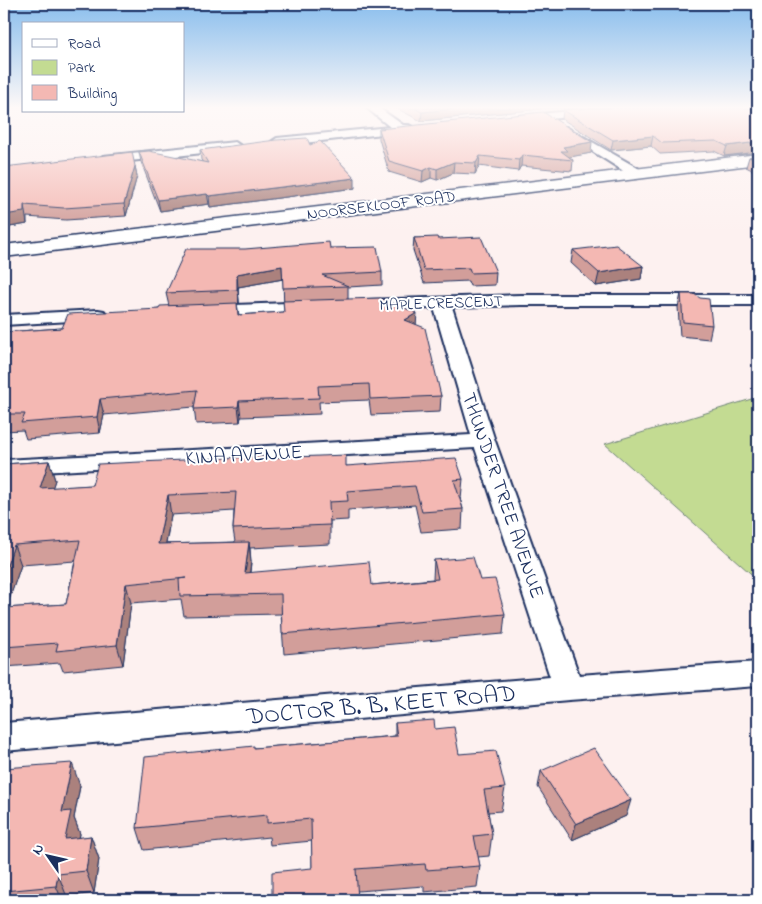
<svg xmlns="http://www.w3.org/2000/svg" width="762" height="904" font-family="'Indie Flower',sans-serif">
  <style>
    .green { fill: #c3db92; stroke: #6f8578 }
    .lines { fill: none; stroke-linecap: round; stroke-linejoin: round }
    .minor-casing { stroke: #1b2f5e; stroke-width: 4 }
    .tertiary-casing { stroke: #1b2f5e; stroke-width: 3 }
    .minor { fill: #fff; fill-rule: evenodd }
    .tertiary { fill: #fff; fill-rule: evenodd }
    .wall { fill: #d29e9a; stroke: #1b2f5e; fill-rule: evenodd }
    .shaded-wall { fill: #ab817d; stroke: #1b2f5e }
    .building { fill: #f4b8b3; stroke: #1b2f5e }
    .labels { text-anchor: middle; stroke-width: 4; stroke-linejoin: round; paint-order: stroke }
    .far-street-label { font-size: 16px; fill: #1b2f5e; stroke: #fff }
    .street-label { font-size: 20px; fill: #1b2f5e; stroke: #fff }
    .near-street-label { font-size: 24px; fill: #1b2f5e; stroke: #fff }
  </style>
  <rect width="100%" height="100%" fill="#fdf1f0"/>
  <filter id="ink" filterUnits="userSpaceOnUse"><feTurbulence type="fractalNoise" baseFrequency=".02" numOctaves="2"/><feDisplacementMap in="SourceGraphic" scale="10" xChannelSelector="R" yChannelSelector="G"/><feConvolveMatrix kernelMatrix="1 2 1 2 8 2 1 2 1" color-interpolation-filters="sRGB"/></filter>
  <g filter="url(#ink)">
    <path class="green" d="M758,397V580L605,444Z"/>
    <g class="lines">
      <g class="minor-casing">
        <path id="minor" d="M367,108H379L403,125H409L415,128L409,131L277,146L271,142L277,138L390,127Z
          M602,108H637L632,111L518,122L512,119L518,116Z
          M566,127L643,171L645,174L638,178L633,177L562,132L560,130Z
          M235,142L241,146L239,149L103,164L97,160L103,156Z
          M521,295H758V305H521L452,307L495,441L579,675L758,662V686L569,700L4,751V723L550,677L475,448L4,474V460L471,435L434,308L364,310L358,309L355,305L358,301L364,300Z
          M315,302L321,303L324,307L321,311L207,316L201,315L198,311L201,307L207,306Z
          M98,310L104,311L107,315L104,319L4,325V315Z"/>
      </g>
      <g class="tertiary-casing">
        <path id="tertiary" d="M758,154V164L4,257V245Z"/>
      </g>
      <use href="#minor" class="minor"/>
      <use href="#tertiary" class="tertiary"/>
    </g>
    <path class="wall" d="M396,108H758V153L724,156L714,151L660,154L651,146L611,150L562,119L563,110L585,108L541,109L421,121Z
      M379,129L591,153L568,157L573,160L572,171L521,166L518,171L479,166L475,174L453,173L437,180L431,178L422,182L389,172L379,139Z
      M310,145L355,188L210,207L209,204L160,211L141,162L139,152L203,162L201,160L200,150Z
      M749,157L758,161V173L746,167Z
      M135,166L137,176L126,216L66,220L27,217V224L4,228V167Z
      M414,238L438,239L496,272L495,285L470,286L468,281L424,283L413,250Z
      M330,248L382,272V285L348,287V299L416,324L441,396L440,412L371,415L369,400L319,402L320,414L241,417L240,422L196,424L194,407L104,415L100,433L26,439L23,430L4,431V332L62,328L159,309L169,306L166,293ZM283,279L284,312L239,315L237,304L239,303L238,287Z
      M573,250L643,266L641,279L596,286L571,263Z
      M681,294L712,325L709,339L680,336L678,307Z
      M267,458L346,466L463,479L461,498H460L463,509L462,529L421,532L415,505L348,510V520L330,521V544L250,548L251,562L250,573L372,585L433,579L434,560L480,580L505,614L503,634L284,654L281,614L184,616L181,599L131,603L123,665L63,671L60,663L4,667V464L49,461L55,480L52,488L92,485ZM234,511L233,529L235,542L166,544L171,515ZM75,561L66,604L6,608L21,565Z
      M395,723L435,729L459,754L505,788L501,811L488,812L492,834L489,856L478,857L480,866L477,887L424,892V886L358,891L312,868V841L270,845L269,837L144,850L137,828L254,748L395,736Z
      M4,768L80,786L74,818L80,834L79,838L91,836L99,859L94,893L67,897V900H4Z
      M541,771L626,816L572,840L538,787Z"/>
    <path class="shaded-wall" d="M464,108H542L541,109L421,121L422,112Z
      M653,136L651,146L611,150L613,140Z
      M592,142L591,153L560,159L563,147Z
      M758,142V152L724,156L727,146Z
      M522,155L521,166L518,171L519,160Z
      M480,156L479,166L475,174L476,163Z
      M454,162L453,173L437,180V169Z
      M135,166L137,176L126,216L124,204Z
      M431,167V178L422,182L423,171Z
      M355,178V188L210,207L209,196Z
      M207,194L209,204L160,211L158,200Z
      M24,205L27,224L4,228V215Z
      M282,266L283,279L238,287L239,303L237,274Z
      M643,266L641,279L596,286L599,273Z
      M417,313L416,327L405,320Z
      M100,399L104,415L100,433L97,417Z
      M239,401L241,417L240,422L238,407Z
      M49,461L55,480L46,507L40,488Z
      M168,495L171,515L162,564L158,544Z
      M249,542L251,562L247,593L245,573Z
      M14,545L21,565L4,615V574Z
      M126,584L131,603L123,665L117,645Z
      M72,763L80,786L74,818L80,834L74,862L65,839L62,812Z
      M631,800L626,816L572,840L576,824Z
      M91,836L99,859L94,893L86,871Z
      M58,874L67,897V900H62L56,886Z"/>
    <path class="building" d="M414,108H464L422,112Z
      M587,108H758V142L727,146L716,141L662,143L653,136L613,140L563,110Z
      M543,112L592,142L563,147L567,151H561L573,160L522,155L519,160L480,156L476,163L454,162L437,169L431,167L423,171L389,161L379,129Z
      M307,138L310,145L320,141L355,178L209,196L207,194L158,200L139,152L149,151L208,163L200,150L276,140Z
      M132,152L135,166L124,204L64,208L24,205V212L4,215V167Z
      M758,155V161L749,157Z
      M437,237L438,239L481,237L496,272L471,273L469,268L424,270L414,238Z
      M329,242L330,248L377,247L382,272L322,275L348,286L283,288L282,266L237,274V290L166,293L186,249H245Z
      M616,245L643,266L599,273L573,250Z
      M681,294H694L700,298L709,299L712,325L683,322Z
      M380,298L417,313L405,320L425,328L441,396L370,399L369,384L318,386L319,398L239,401L238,407L194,409L197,390L100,399L97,417L21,423L25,414H4V332L62,328L68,314L159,309L160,306L237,303L238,315L284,312L283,301Z
      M346,455V466L456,458L463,479L454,480L463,509L422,512L415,486L347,491L348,501L329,502L330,525L233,529L236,492L168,495L158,544L249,542L245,573L369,562L372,585L438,579L434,560L473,557L480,580L495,579L505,614L282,634L281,594L180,596L179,579L186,578L126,584L117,645L56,651L58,643L4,647V608L66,604L80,540L14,545L4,574V464L49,461L40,488L92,485L98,464L267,456V458Z
      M434,720L435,729L454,727L459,754L496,751L505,788L484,790L492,834L474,836L480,866L426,870L425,864L356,869L358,900H272V872L312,868L311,819L267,823V815L137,828L145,757L254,746V748L397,736L395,723Z
      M594,748L631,800L576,824L541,771Z
      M72,763L62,812L71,811L65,839L91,836L86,871L58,874L56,886L4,891V768Z"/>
  </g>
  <linearGradient id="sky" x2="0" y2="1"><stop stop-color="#88bded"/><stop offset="0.46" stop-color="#fef9f8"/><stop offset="1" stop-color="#fef9f8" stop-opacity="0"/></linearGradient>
  <rect width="762" height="234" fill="url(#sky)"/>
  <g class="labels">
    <g class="far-street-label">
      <text transform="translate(381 204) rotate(-7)" y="6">NOORSEKLOOF ROAD</text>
      <text transform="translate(441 302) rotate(-2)" y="6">MAPLE CRESCENT</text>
    </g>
    <g class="street-label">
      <text transform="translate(244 454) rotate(-3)" y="7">KINA AVENUE</text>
      <text transform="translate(504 495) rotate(71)" y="7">THUNDER TREE AVENUE</text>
    </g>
    <g class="near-street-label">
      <text transform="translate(381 704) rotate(-5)" y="8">DOCTOR B. B. KEET ROAD</text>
    </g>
  </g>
  <rect width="762" height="904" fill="none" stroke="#fff" stroke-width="20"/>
  <rect x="10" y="10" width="742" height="884" fill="none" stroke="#1b2f5e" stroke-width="2" filter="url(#ink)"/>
  <rect x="22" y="22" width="162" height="90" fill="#ffffff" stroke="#a4acbf"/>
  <rect x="32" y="39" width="25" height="8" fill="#ffffff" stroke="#a4acbf"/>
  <text x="68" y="48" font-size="15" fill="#1b2f5e">Road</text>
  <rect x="32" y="60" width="25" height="15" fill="#c3db92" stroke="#a4acbf"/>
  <text x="68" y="72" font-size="15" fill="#1b2f5e">Park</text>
  <rect x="32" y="85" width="25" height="15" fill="#f4b8b3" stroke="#a4acbf"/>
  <text x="68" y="98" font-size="15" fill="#1b2f5e">Building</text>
  <g transform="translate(48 856) rotate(304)" stroke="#ffffff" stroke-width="4" paint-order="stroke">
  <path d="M0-4L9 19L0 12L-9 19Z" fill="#1b2f5e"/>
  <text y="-8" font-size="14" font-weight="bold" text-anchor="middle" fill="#1b2f5e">N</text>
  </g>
</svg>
